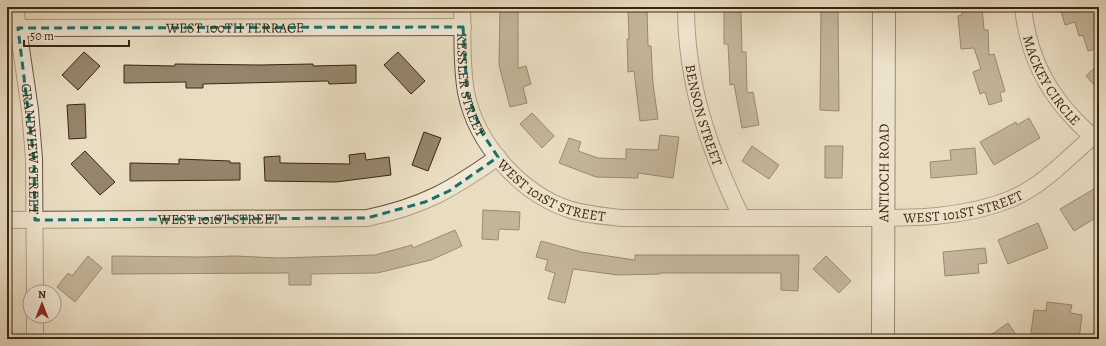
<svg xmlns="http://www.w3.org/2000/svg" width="1106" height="346" font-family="Alegreya,serif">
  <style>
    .building { fill: #95856c; stroke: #392610 }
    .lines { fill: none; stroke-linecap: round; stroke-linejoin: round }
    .minor-casing { stroke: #65543c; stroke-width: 18 }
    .secondary-casing { stroke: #392610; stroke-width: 24 }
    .minor { stroke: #f1e9d7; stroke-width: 16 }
    .secondary { stroke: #f1e9d7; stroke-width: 22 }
    .marked { fill: none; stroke: #0f766e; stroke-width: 3; stroke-dasharray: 8 5; stroke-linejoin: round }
    .labels { text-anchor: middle; stroke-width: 3; stroke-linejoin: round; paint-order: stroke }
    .street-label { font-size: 14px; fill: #392610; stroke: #f1e9d7 }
  </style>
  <rect width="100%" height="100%" fill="#e9ddc1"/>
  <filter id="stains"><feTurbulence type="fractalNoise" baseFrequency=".005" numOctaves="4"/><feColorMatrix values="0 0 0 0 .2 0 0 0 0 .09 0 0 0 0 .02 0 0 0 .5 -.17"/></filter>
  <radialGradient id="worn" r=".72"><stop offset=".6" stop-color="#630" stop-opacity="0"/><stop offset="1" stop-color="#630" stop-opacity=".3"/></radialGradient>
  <path class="building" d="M500,7H518V68L526,66L531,84L523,87L527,103L510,107L499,65Z
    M628,7H647L648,46H651L653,84L658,119L640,121L634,71L628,72L627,39H629Z
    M821,7H838L839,111L820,110Z
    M962,7H982L984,30H988L989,55L994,54L1005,91L1000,93L1002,101L989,105L985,92L980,94L973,72L981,69L974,48L961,49L958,16L962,15Z
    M1060,7H1081L1082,12L1097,8L1099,16V48L1088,51L1083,35L1079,36L1075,22L1065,25Z
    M724,11H741L742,52H746L747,93L753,92L759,125L742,128L734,84L730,85L728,44H724Z
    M84,52L100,66L78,90L62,75Z
    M398,52L425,81L411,94L384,65Z
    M175,64L259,65L313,64V66L356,65V83L329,84L328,81L203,84V88H186V82L124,83V65L175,66Z
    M1099,64V90L1086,76Z
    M85,104L86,138L69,139L67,105Z
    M532,113L554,136L542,148L520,124Z
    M1029,118L1040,138L994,165L980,142L1016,122L1017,125Z
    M424,132L441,138L428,171L412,165Z
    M660,135L679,137L673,178L638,173V178L596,177L559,163L569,138L581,142L578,151L598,158L626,159V149L658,150Z
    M752,146L779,165L769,179L742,161Z
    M825,146H843L842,178H825Z
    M975,148L977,174L931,178L930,162L951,160L950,150Z
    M85,151L115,182L100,195L71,164Z
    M365,153L366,160L389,157L391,175L336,182L265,181L264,157L280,156V163L350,164L349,155Z
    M179,159L230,161V163H240V180L130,181V163L179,164Z
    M1099,186V216L1074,231L1060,209Z
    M483,210L520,212L519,230L499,229L498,240L482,239Z
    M1038,223L1048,248L1008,264L998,240Z
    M455,230L462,246L431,260L377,273L311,274V285H289V273L112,274V256L201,257L235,256L279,258L375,255L412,245L413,248Z
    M541,241L581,252L635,260V255H799L798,291L781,290V273H660V274L618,275L573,269L565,303L548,299L555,273L545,270L548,260L536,257Z
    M985,248L987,263L978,264L979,273L945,276L943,252Z
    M88,256L102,268L75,302L57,287L68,273L72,276Z
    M826,256L851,281L839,293L813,269Z
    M1047,302L1072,305L1070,313L1082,315L1079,339L1031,333L1034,310L1046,311Z
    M1008,323L1019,339H985Z"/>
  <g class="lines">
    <g class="minor-casing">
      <g id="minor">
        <path id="s1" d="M15,7L30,110L34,159L35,292"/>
        <path id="s2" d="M462,7C463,35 461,64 466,92C476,144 521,194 571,210C588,215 605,216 622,218C690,218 758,218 825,218C888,217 952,223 1011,199C1042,186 1067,159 1092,137"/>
        <path id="s3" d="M686,7C686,83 709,150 742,218"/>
        <path id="s4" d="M1023,7C1029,65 1055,106 1099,142"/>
        <path id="s5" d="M7,28L463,27"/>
        <path id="s6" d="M7,220L367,218C424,206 451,190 498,157"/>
        <path d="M35,316V339"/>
      </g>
    </g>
    <g class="secondary-casing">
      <g id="secondary">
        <path id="s7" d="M883,339L884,7"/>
      </g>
    </g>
    <use href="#minor" class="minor"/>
    <use href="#secondary" class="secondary"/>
  </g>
  <path d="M0 0H1106V346H0ZM463,27L467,93L482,133L498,157L449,191L425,202L367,218L35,220L34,159L18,28Z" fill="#e9ddc1" fill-opacity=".55" fill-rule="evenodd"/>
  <path class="marked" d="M463,27L467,93L482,133L498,157L449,191L425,202L367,218L35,220L34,159L18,28Z"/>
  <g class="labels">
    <g class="street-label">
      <text dy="5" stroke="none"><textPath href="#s5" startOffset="228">WEST 100TH TERRACE</textPath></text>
      <text dy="5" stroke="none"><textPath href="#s4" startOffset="80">MACKEY CIRCLE</textPath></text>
      <text dy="5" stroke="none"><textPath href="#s2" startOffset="79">KESSLER STREET</textPath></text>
      <text dy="5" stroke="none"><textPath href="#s3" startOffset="110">BENSON STREET</textPath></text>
      <text dy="5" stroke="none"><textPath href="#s1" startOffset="143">GRANDVIEW STREET</textPath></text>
      <text dy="5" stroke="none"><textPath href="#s7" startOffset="166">ANTIOCH ROAD</textPath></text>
      <text dy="5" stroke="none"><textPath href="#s2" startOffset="224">WEST 101ST STREET</textPath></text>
      <text dy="5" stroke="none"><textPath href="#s2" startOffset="644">WEST 101ST STREET</textPath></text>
      <text dy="5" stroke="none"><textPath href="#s6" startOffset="212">WEST 101ST STREET</textPath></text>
    </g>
  </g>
  <rect width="1106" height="346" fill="none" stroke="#e9ddc1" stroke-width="24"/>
  <rect x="8" y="8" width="1090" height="330" fill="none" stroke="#392610" stroke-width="2"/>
  <rect x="12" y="12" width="1082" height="322" fill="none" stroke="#392610"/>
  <g transform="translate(42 304)"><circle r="19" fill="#f1e9d7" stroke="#a79b87"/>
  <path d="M0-3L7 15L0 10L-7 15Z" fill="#8f2418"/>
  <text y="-6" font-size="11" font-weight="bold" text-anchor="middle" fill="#392610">N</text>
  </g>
  <path d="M24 40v6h105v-6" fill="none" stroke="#392610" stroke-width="2"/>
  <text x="30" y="40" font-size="12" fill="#392610" stroke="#f1e9d7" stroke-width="3" paint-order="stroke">50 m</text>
  <rect width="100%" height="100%" filter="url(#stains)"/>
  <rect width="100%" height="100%" fill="url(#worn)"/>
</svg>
